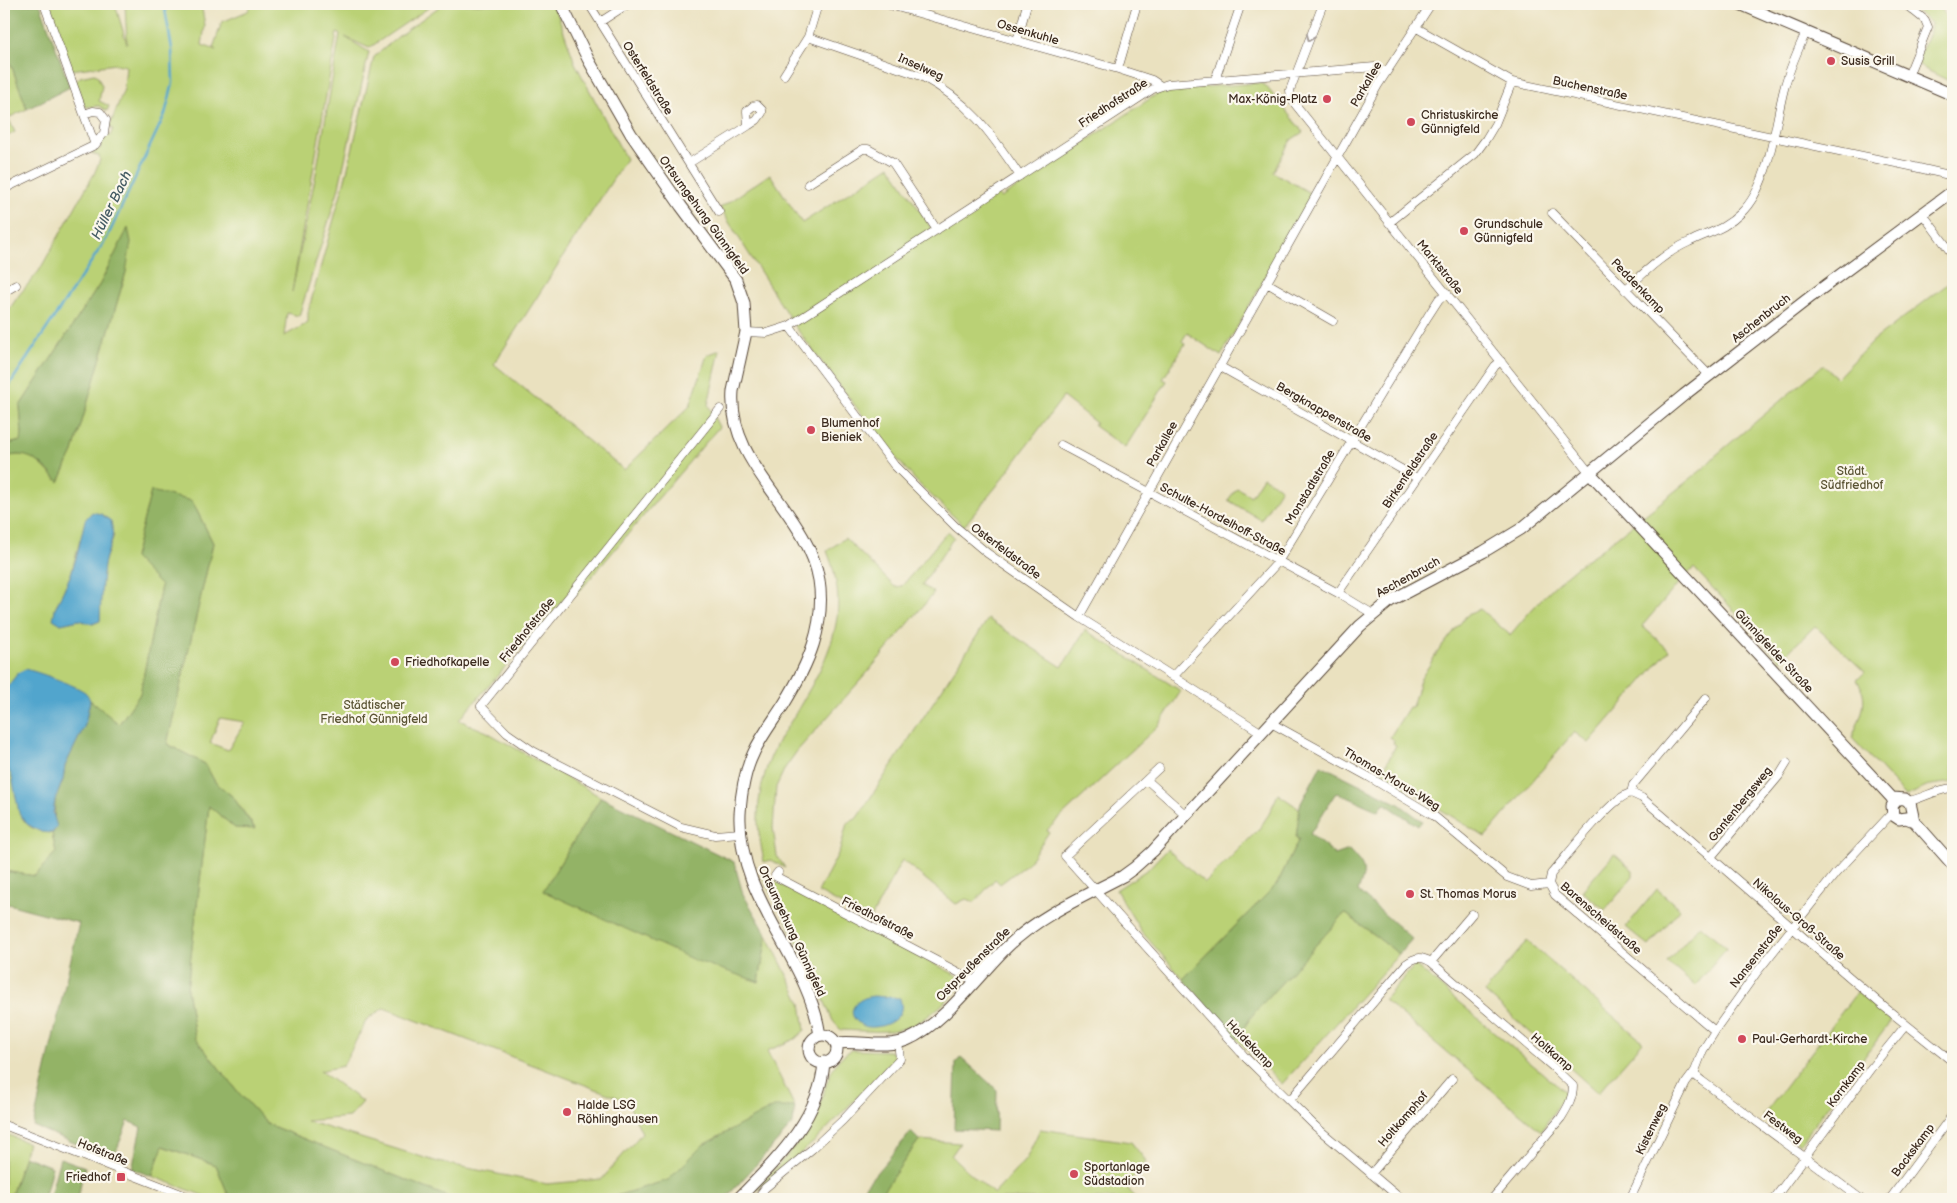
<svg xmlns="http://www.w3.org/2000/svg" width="1957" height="1203" font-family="'Balsamiq Sans',sans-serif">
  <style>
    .green { fill: #bad175; stroke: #7a7e4a; fill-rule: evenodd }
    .forest { fill: #93b366; stroke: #676e42 }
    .water { fill: #51a5cd; stroke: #466876 }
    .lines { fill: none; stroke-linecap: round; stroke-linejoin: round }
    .stream { stroke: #51a5cd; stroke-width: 2.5 }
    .street-casing { stroke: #554536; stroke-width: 9 }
    .secondary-casing { stroke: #554536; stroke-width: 13 }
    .street { stroke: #fff; stroke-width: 8 }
    .secondary { stroke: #fff; stroke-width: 11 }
    .oneway { stroke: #a79f9a }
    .poi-dot { fill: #d1495b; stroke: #fbf7ec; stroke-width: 2 }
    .labels { text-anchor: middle; stroke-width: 4.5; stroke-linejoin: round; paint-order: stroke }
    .street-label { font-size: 12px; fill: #3b2a1e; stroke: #fbf7ec }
    .poi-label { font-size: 12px; fill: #3b2a1e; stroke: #fbf7ec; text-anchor: start }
    .park-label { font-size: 12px; fill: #5b5434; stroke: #fbf7ec }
    .water-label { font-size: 14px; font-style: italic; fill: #445b64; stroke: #fbf7ec }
  </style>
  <rect width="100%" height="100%" fill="#fbf7ec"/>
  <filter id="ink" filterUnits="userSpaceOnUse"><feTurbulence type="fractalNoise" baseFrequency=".02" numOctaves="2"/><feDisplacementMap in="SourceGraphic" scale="10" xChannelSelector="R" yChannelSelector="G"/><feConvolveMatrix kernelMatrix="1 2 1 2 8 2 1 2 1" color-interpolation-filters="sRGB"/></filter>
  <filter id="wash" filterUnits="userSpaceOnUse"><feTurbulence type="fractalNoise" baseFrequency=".0096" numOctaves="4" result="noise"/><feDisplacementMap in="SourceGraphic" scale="20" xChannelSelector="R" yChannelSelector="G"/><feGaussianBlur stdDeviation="1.12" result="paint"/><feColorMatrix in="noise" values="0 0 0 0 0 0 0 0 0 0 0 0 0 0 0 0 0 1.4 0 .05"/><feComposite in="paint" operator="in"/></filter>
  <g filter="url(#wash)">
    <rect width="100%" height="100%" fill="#eae1bf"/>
    <path class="green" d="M47,4H115L127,44L125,4H201L205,25L202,45L216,50L213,48L222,22L248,11L251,4H434L369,48L345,37L369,52L338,191L299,316L287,313L284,336L308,323V312L347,172L374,57L400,35L443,4H554L575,63L626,159L494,364L624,470L690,406L707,355L720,350L708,405L719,427L577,594L571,591L459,720L487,732L601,797L543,891L759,982L767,935L801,1003L805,1030L795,1039L767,1051L795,1107L774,1108L703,1145L668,1180L606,1199H453L267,1124L239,1093L195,1038L187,989L209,805L235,828H255L233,797L215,782L205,764L167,744L213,543L192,501L151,492L134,557L161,586L140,694L119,724L63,683L48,676L4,691V458C32,447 41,466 59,482L73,452L126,272L128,229L100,284L20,406L22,434L21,441L4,445V317L19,295L39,271L94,174L100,160L99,156L91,153L101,148L100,146L106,135L110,136L113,129L110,127L111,123L124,89L126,66L116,64L71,70ZM337,33L340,34L317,168L292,292ZM114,535L104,563L100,593V621L93,624L79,620L61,624L55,609L71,574L80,540ZM220,718L245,722L228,750L210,743ZM384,1008L627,1101L642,1133L602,1179L547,1184L438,1162L306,1121L349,1117L363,1102L320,1071L343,1066L367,1019Z
      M1908,4H1948L1941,10L1953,25V83L1915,64L1930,31L1931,23Z
      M4,45L27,109L8,118L15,132L4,138Z
      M94,74L97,75L102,86L99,101L109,106L107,111L99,106L85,107L75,82L80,77Z
      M1259,83L1265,85L1303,132L1291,140L1273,172L1312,194L1221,356L1187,333L1182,341L1185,344L1163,379L1167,381L1125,448L1094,426L1096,423L1063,397L996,487L964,526L917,482L886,446L840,386L796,328L720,208L770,174L802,223L890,166L936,235L997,195L1001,198L1163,90Z
      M1953,280V782L1931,785L1906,796L1852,738C1860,717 1871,700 1857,680L1865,672L1815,626L1780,660L1694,568L1678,584L1642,626L1669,650L1589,743L1574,732L1485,837L1382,773L1396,745L1393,743L1394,740L1390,737L1409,707H1412L1420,680L1437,653L1466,616L1480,609L1510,635C1535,605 1564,572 1598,552L1704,468L1715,456L1823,365L1837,378L1873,341Z
      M1263,477L1281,488L1261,520L1228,500L1237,488L1251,496Z
      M948,531L954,537L922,585L934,593L867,673L797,751L785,768L776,787L773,828L777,856L785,868L771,860L764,862C762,850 759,837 758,824C757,801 763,775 772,754C777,741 786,729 793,718C826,661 854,618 827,551L845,538L895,587L902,586Z
      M988,619L1062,667L1085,630L1181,691L1159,725L1047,830L1049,832L1028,863L1000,884L995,879L975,902L966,899L956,904L902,860L870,920L818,892L840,850L847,823L856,819L861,812Z
      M4,753C5,762 10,770 13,779C20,806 14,830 52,833L56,852L35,876L4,871Z
      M1278,794L1300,809L1296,837L1299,839L1277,884L1183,979L1141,931L1116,890L1148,869L1167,849L1205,883L1259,829L1269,814Z
      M1614,854L1633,870V877L1605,910L1582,891Z
      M762,875L958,976L961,979C962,989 952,994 946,1001C908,1037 890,1032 841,1030L833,1021L802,950Z
      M1657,889L1680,909L1649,946L1626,927Z
      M1345,913L1399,954L1282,1084L1236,1039L1254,1013Z
      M1700,925L1727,948L1695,986L1667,962Z
      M1527,941L1643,1042L1598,1093L1485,992Z
      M1415,965L1566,1093L1541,1131L1384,1000Z
      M1857,992L1891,1021L1800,1144L1763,1116Z
      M852,1050L888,1051L892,1052L895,1058L815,1141L756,1191L755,1190C776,1167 802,1143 816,1115C826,1093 828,1060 852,1050Z
      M1040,1129L1131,1142L1146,1161L1125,1187L1138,1199H877L919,1140L960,1143L951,1156L994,1194L1026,1159Z
      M4,1133L28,1143L10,1199H4Z
      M162,1146L216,1165L230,1199H212L152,1176Z"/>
    <path class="forest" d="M4,4H40L70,87L27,109L4,45Z
      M128,228L131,242L126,272L73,452L59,482C43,465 29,448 4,458V445L21,441L22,434L20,406L100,284Z
      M151,491L192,501L213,543L167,744L205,764L215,782L233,797L255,829L235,828L209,806L187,989L195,1038L239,1093L267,1124L453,1199H230L216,1165L163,1146L152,1176L132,1169L141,1127L128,1121L113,1159L33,1126L79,923L4,903V871L35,876L56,852L52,833L54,832L55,800L63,780L65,766L85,725L90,700L119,724L140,694L161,586L134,558Z
      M1321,765L1399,804L1422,821L1418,826L1384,803L1379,811L1338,793L1335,794L1310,834L1335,855L1349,850C1365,868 1367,868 1358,891L1412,939L1399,954L1345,913L1254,1013L1236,1039L1183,979L1277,884L1299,839L1296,838L1300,805Z
      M601,797L734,862L743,894L767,935L759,982L694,960L543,891Z
      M961,1057L997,1090L996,1131L954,1129L956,1063Z
      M774,1107H795L792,1125L725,1199H606L668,1180L703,1145Z
      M911,1132L919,1140L877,1199H854Z
      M24,1156L52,1167L44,1199H10Z
      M60,1158L85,1167L82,1177L78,1199H49Z"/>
    <path class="water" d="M92,512L101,514L111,521C116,544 107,546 104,566C101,585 101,602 100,621L92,624L79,620L61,624L53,619L55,609L71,574L77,555L85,520Z
      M25,669C35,671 79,686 86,693C88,695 89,698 90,700L85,725L65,766L63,780L55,800L53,813L57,827L52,833L41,832L27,824L19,813L12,777L5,763L4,691L18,673Z
      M874,996L900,998C901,1002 902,1006 901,1010C898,1024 871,1032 860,1024C843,1012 857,997 874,996Z"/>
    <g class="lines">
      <path class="stream" d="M4,393L107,238L165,114L173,83L172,49L164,4"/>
    </g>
  </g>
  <g filter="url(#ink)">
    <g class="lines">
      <g class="street-casing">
        <path id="street" d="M44,4L95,145
          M589,4L719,212
          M886,4L1118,69L1152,80L1161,86
          M1323,4L1290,90L1291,99L1589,472
          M1905,4L1925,20L1928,27L1908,76
          M600,22L628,4
          M1415,27L1512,82L1910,166L1949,175L1953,179
          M808,37L921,76C970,102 990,132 1020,176
          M1017,41L1027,4
          M1118,69L1137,4
          M784,75L808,37L818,4
          M1215,80L1241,4
          M689,163L748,126L757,120L762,113V110L757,105L753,106L747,111L748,126
          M808,184L863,149H868L893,163L937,230
          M4,189L95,145L104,133L106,120L100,112L93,111L84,114
          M1552,213L1709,375
          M1922,213L1953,255
          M1389,223L1475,154L1486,139L1495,124L1512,82
          M1267,283L1333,321
          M1625,290C1645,272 1664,253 1689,242C1709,232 1724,230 1741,213C1770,185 1774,127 1784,89C1789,69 1798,50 1806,32
          M4,292L16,285
          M789,326L894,465L956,527L987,553L1079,617L1262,733
          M746,332L767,333L789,326L1153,89L1168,84L1375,67L1386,72
          M1219,366L1417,478
          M720,409L481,706L507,733L533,751L681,827L715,835L740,833
          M1061,445L1338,593L1373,614
          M1338,593L1495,366L1501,361
          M1079,617L1378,85L1431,4
          M1173,677L1278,562L1428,316L1439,299L1447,293
          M1271,723L1369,777L1434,816L1507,877L1531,886L1549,884
          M1159,768L1065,856L1245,1057L1315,1126L1401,1199
          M1148,781L1186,815
          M1631,793L1642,798L1883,1006L1953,1062
          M1631,793C1611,797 1567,856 1551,874L1549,884L1555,895L1715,1031
          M1631,793L1633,785L1706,698
          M1908,801C1923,799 1935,789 1953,788
          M1711,857L1779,776L1787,763
          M778,872L775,876L975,981
          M1431,962L1553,1067L1573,1086C1573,1098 1568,1107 1561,1118L1492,1199
          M1695,1071L1696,1076L1702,1081L1861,1199
          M1290,1100L1406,964C1415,957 1421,956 1431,962L1472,914
          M4,1125L194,1199
          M1371,1174L1452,1079
          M757,1199L765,1188L812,1149L843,1120L900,1059L898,1042
          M1630,1199L1686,1083L1695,1071L1703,1050L1715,1031L1757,972L1836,873L1892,813
          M1774,1199L1871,1068L1906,1025
          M1890,1199L1953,1114"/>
      </g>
      <g class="secondary-casing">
        <path id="secondary" d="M561,4L588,59L631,134L681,206L736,280L744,303L746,332L733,391C727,466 807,510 819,580C826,626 808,665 784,704C774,720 762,735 754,752C745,770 741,794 740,814C737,900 808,956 820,1035
          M1740,4L1953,95
          M1589,472L1891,797L1894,802
          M1893,798L1905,799L1910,803L1914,821
          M1898,799L1892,806L1893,815L1899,819L1906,818L1914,821L1953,865
          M809 1049a14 14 0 1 1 28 0a14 14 0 1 1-28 0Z
          M836,1043C859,1040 885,1049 907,1040C943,1025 979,974 1007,947C1040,915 1083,897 1123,876L1134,868L1153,851L1360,626L1390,601L1483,552L1521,529L1684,395L1809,298L1953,191
          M738,1199C776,1160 820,1119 824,1062"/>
      </g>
      <use href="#street" class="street"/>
      <use href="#secondary" class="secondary"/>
    </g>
    <defs><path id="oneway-chevron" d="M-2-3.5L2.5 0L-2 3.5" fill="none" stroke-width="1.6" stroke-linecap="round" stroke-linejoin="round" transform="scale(1.25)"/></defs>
    <use class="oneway" href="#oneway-chevron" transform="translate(1310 38) rotate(111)"/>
  </g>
  <g class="poi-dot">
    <circle cx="1831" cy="61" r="5"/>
    <circle cx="1327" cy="99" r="5"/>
    <circle cx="1411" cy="122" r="5"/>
    <circle cx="1464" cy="231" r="5"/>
    <circle cx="811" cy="430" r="5"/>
    <circle cx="395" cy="662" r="5"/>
    <circle cx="1410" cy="894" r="5"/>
    <circle cx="1742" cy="1039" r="5"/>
    <circle cx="567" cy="1112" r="5"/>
    <circle cx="1074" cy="1174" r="5"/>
    <rect x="116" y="1172" width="10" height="10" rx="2.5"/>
  </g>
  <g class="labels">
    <g class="street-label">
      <text transform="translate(1028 32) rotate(16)" y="4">Ossenkuhle</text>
      <text transform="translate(921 67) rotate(24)" y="4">Inselweg</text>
      <text transform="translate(648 78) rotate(58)" y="4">Osterfeldstraße</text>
      <text transform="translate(1366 84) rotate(-60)" y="4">Parkallee</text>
      <text transform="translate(1590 88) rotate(12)" y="4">Buchenstraße</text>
      <text transform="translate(1113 103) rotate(-33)" y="4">Friedhofstraße</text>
      <text transform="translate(704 215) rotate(54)" y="4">Ortsumgehung Günnigfeld</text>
      <text transform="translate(1440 267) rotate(51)" y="4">Marktstraße</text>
      <text transform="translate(1638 286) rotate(46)" y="4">Peddenkamp</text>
      <text transform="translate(1761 318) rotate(-38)" y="4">Aschenbruch</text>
      <text transform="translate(1324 412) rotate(30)" y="4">Bergknappenstraße</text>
      <text transform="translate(1162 444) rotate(-61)" y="4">Parkallee</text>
      <text transform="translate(1410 470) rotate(-56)" y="4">Birkenfeldstraße</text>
      <text transform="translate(1310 487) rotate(-59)" y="4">Monstadtstraße</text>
      <text transform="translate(1223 519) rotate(28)" y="4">Schulte-Hordelhoff-Straße</text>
      <text transform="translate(1006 551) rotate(37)" y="4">Osterfeldstraße</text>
      <text transform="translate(1408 577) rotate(-29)" y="4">Aschenbruch</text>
      <text transform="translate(527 630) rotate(-51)" y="4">Friedhofstraße</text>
      <text transform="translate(1774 651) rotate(47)" y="4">Günnigfelder Straße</text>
      <text transform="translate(1392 779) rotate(31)" y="4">Thomas-Morus-Weg</text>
      <text transform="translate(1740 804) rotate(-51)" y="4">Gantenbergsweg</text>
      <text transform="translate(878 918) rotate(27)" y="4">Friedhofstraße</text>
      <text transform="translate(1601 918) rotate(41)" y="4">Barenscheidstraße</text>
      <text transform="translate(1799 919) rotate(41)" y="4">Nikolaus-Groß-Straße</text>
      <text transform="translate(792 931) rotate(65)" y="4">Ortsumgehung Günnigfeld</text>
      <text transform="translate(1756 956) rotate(-52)" y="4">Nansenstraße</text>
      <text transform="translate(973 964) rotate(-45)" y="4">Ostpreußenstraße</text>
      <text transform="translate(1250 1044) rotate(46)" y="4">Haidekamp</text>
      <text transform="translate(1552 1052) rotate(41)" y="4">Holtkamp</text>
      <text transform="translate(1846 1084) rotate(-53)" y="4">Kornkamp</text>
      <text transform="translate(1403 1119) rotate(-49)" y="4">Holtkamphof</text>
      <text transform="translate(1783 1127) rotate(37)" y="4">Festweg</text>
      <text transform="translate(1651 1129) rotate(-64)" y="4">Kistenweg</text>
      <text transform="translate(1913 1150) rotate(-53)" y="4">Backskamp</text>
      <text transform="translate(103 1152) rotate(22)" y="4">Hofstraße</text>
    </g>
    <g class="poi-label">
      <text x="1841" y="65">Susis Grill</text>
      <text x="1317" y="103" text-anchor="end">Max-König-Platz</text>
      <text x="1421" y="119">Christuskirche<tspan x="1421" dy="14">Günnigfeld</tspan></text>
      <text x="1474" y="228">Grundschule<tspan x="1474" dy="14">Günnigfeld</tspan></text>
      <text x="821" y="427">Blumenhof<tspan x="821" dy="14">Bieniek</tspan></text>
      <text x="405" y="666">Friedhofkapelle</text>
      <text x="1420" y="898">St. Thomas Morus</text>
      <text x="1752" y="1043">Paul-Gerhardt-Kirche</text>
      <text x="577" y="1109">Halde LSG<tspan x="577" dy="14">Röhlinghausen</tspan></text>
      <text x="1084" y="1171">Sportanlage<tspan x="1084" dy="14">Südstadion</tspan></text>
      <text x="111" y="1181" text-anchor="end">Friedhof</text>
    </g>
    <g class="park-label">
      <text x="1852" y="475">Städt.<tspan x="1852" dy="14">Südfriedhof</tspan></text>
      <text x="374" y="709">Städtischer<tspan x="374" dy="14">Friedhof Günnigfeld</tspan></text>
    </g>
    <g class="water-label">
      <text transform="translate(111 205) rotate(-64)" y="5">Hüller Bach</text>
    </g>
  </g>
  <rect width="1957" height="1203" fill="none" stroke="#fbf7ec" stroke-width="20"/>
</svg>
